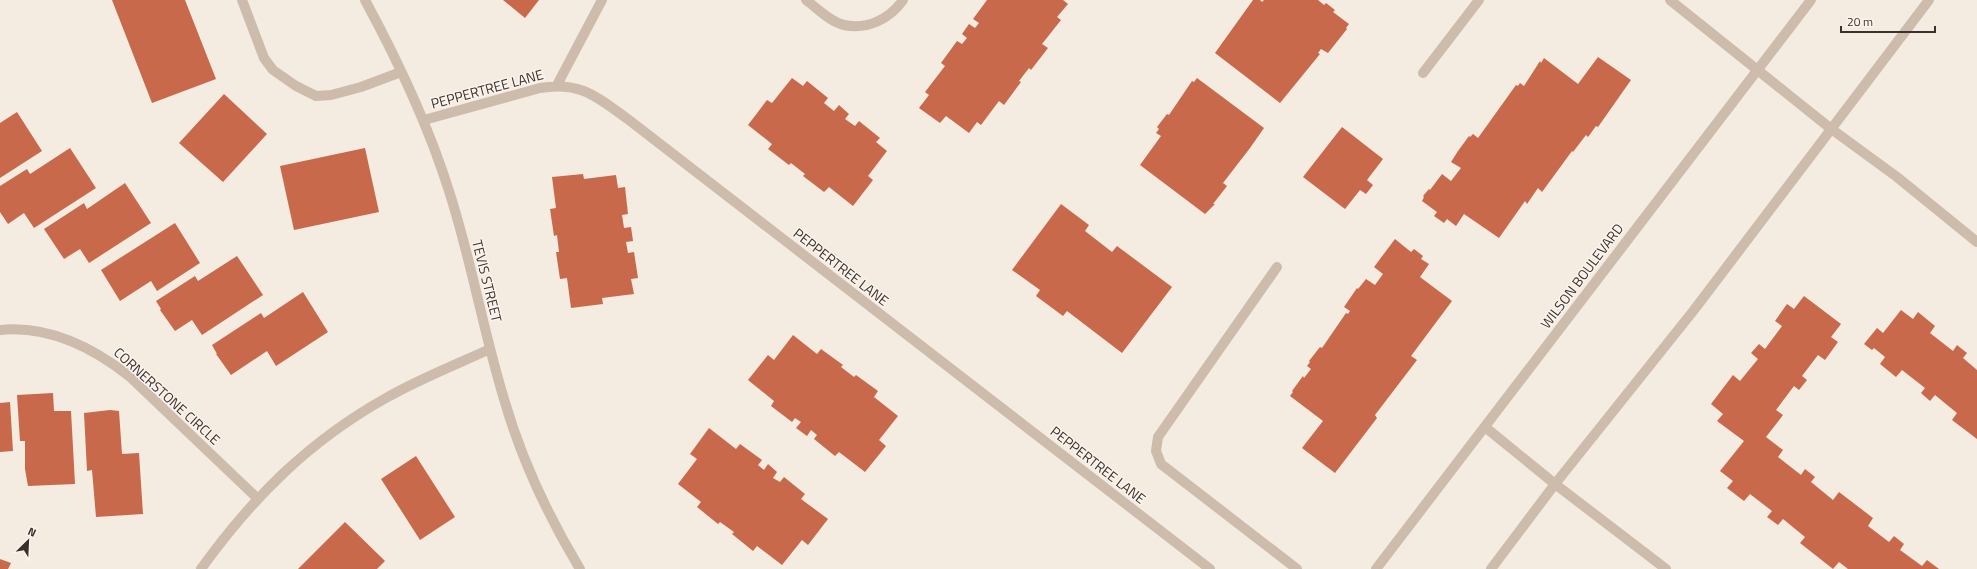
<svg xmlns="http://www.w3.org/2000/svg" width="1977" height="569" font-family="'Titillium Web',sans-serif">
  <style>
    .building { fill: #c8694b }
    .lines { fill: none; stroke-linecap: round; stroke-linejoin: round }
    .minor { stroke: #cdbbac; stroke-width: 10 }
    .labels { text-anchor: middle; stroke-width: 3; stroke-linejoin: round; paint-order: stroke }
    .street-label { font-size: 14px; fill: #3b302b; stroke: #fbf5ee }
  </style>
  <rect width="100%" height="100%" fill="#f4ebe1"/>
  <path class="building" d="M112,0H185L216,79L152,103Z
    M503,0H539L525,18Z
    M987,0H1063L1068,4L1057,17L1061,20L1042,44L1048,48L1031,70L1029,68L1019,81L1021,82L1004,105L999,101L981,125L977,122L969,133L946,116L940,123L919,108L929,95L925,92L945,66L941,63L957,41L962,44L967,38L962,34L969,24L975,28L979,23L973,19Z
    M1253,0H1260L1262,2L1264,0H1318L1324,5L1326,3L1335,10L1333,12L1349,24L1346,28L1347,29L1328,53L1321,49L1318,53L1320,54L1280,103L1215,53Z
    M1598,57L1631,80L1598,127L1596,126L1588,137L1586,135L1573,152L1572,151L1542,192L1538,188L1527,204L1525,201L1499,238L1464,214L1456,226L1447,219L1444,223L1434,216L1437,212L1422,201L1424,197L1423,196L1429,189L1430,190L1442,174L1451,181L1461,168L1451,162L1458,151L1469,136L1470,137L1473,134L1478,138L1516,85L1518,86L1520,83L1524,86L1540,61L1541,63L1544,58L1578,84Z
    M792,78L803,86L807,81L828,98L824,103L834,111L839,105L849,114L845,119L855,126L859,121L880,138L876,142L887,151L868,176L873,180L853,206L829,187L824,192L803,176L805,174L791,163L789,165L768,149L772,144L748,125L767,100L772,103Z
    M1197,78L1264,128L1250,148L1223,183L1227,186L1213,204H1215L1205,214L1140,165L1161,136L1156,133L1159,129L1157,127L1167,114L1169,115L1192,81L1194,82Z
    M224,94L267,134L223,182L179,143Z
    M17,112L42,151L0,178V123Z
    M1342,127L1383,159L1367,180L1373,185L1366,194L1360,190L1345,209L1303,177Z
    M70,148L96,188L34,228L24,213L8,224L0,212V186L27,169L30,174Z
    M365,148L379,212L294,230L280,166Z
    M583,174L584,179L616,175L618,188L625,187L628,214L622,215L624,228L631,227L633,241L626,242L628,253L634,252L638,278L631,279L634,294L602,298L603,304L571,308L567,278L560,279L556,252H559L557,235L554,236L550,209L556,208L552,177Z
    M125,183L151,223L89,263L80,249L64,259L44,229L84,203L87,209Z
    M1061,204L1089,225L1085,231L1112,252L1117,246L1172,287L1122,353L1067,311L1063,316L1036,296L1040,290L1012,270Z
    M175,223L200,263L157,291L151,281L120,301L101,270Z
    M1395,239L1411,252L1414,249L1423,256L1421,259L1429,264L1420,277L1452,301L1411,356L1417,360L1375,415L1377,418L1335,473L1302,448L1323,421L1290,396L1293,392L1292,391L1303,376L1304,378L1311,369L1307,366L1310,362L1309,361L1320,347L1322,348L1346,313L1348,314L1350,311L1344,307L1357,288L1358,289L1366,279L1375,285L1383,274L1374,267Z
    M237,256L263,295L202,335L192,320L175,331L160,310L161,309L156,301L195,276L198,281Z
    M303,292L328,332L276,366L267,351L231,375L216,354H217L212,345L261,313L264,318Z
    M1804,296L1841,324L1831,337L1838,342L1825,360L1818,355L1802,376L1807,380L1799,390L1794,386L1776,410L1783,415L1766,437L1783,450L1778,457L1801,475L1805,469L1815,477L1811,482L1833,500L1839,492L1873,518L1868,526L1889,542L1894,536L1904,544L1900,550L1922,566L1927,560L1939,569H1848L1839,562L1833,569L1800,543L1805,537L1783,519L1778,525L1767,517L1772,511L1750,494L1744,501L1727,488L1733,481L1720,471L1744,441L1717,421L1723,414L1711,404L1733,375L1740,381L1758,359L1751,353L1759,344L1765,349L1782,326L1775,321L1787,304L1794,309Z
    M1901,310L1913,319L1918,312L1935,326L1930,333L1953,351L1957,345L1967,353L1963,358L1977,370V439L1952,420L1957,413L1935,395L1930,401L1921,393L1925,388L1902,370L1896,377L1880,364L1885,357L1874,348L1872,350L1864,344L1877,328L1883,333Z
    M793,335L817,354L821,349L843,365L841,367L854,377L856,375L878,391L874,397L898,416L879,440L886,446L865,472L839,452L835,456L814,439L817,435L811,430L807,436L796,428L801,422L795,418L792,422L771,406L774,401L748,380L768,355L774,360Z
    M53,393L54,411H71L75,484L28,486L25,469V441H20L17,395Z
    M10,402L13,451L0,452V403Z
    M110,410L119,411L122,454L139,453L143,514L96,517L92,470L87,471L84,413Z
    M709,428L736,449L740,444L762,460L758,465L764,470L768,464L777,472L773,478L780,482L784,477L805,494L801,499L828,519L808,545L802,540L782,565L757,546L753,551L732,534L734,532L720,522L718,524L697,507L701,502L678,484L697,459L690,454Z
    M416,456L455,517L420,540L381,479Z
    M345,522L385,561L377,569H298Z
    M0,559L11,563L8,569H0Z"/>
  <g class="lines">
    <path class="minor" d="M242,0L264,58L273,70L296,86L316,96L331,95L361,87L401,72
      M365,0C398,61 428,124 449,191C471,259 483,330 504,399C521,458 548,516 580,569
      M806,0C817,8 830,22 844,25C867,30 890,19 903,0
      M1670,0L1830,128L1897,177L1977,242
      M1423,73L1479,0
      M557,85L602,0
      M424,120L540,88C581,81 597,97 629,120L1210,569
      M1277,267L1158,437L1156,451L1161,464L1297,569
      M0,330C49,325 92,347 129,376L257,498
      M1485,427L1555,484L1666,569
      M201,569C252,498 309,441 386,398C419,379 455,365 490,349
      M1376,569L1811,0
      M1491,569L1555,484L1694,310L1929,0"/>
  </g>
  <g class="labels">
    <g class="street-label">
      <text transform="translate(487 89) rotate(-15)" y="5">PEPPERTREE LANE</text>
      <text transform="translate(841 267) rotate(38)" y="5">PEPPERTREE LANE</text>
      <text transform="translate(1582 276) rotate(-53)" y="5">WILSON BOULEVARD</text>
      <text transform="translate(487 281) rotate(76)" y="5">TEVIS STREET</text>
      <text transform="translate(167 396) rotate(42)" y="5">CORNERSTONE CIRCLE</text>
      <text transform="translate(1098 465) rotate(38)" y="5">PEPPERTREE LANE</text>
    </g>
  </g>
  <g transform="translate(28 541) rotate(24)" stroke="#fbf5ee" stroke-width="3" paint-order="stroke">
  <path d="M0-3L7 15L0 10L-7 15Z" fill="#3b302b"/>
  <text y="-6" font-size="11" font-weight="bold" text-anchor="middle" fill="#3b302b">N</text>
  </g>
  <path d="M1841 26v6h94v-6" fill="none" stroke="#3b302b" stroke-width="2"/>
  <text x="1847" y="26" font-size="12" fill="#3b302b" stroke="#fbf5ee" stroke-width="3" paint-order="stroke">20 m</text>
</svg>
